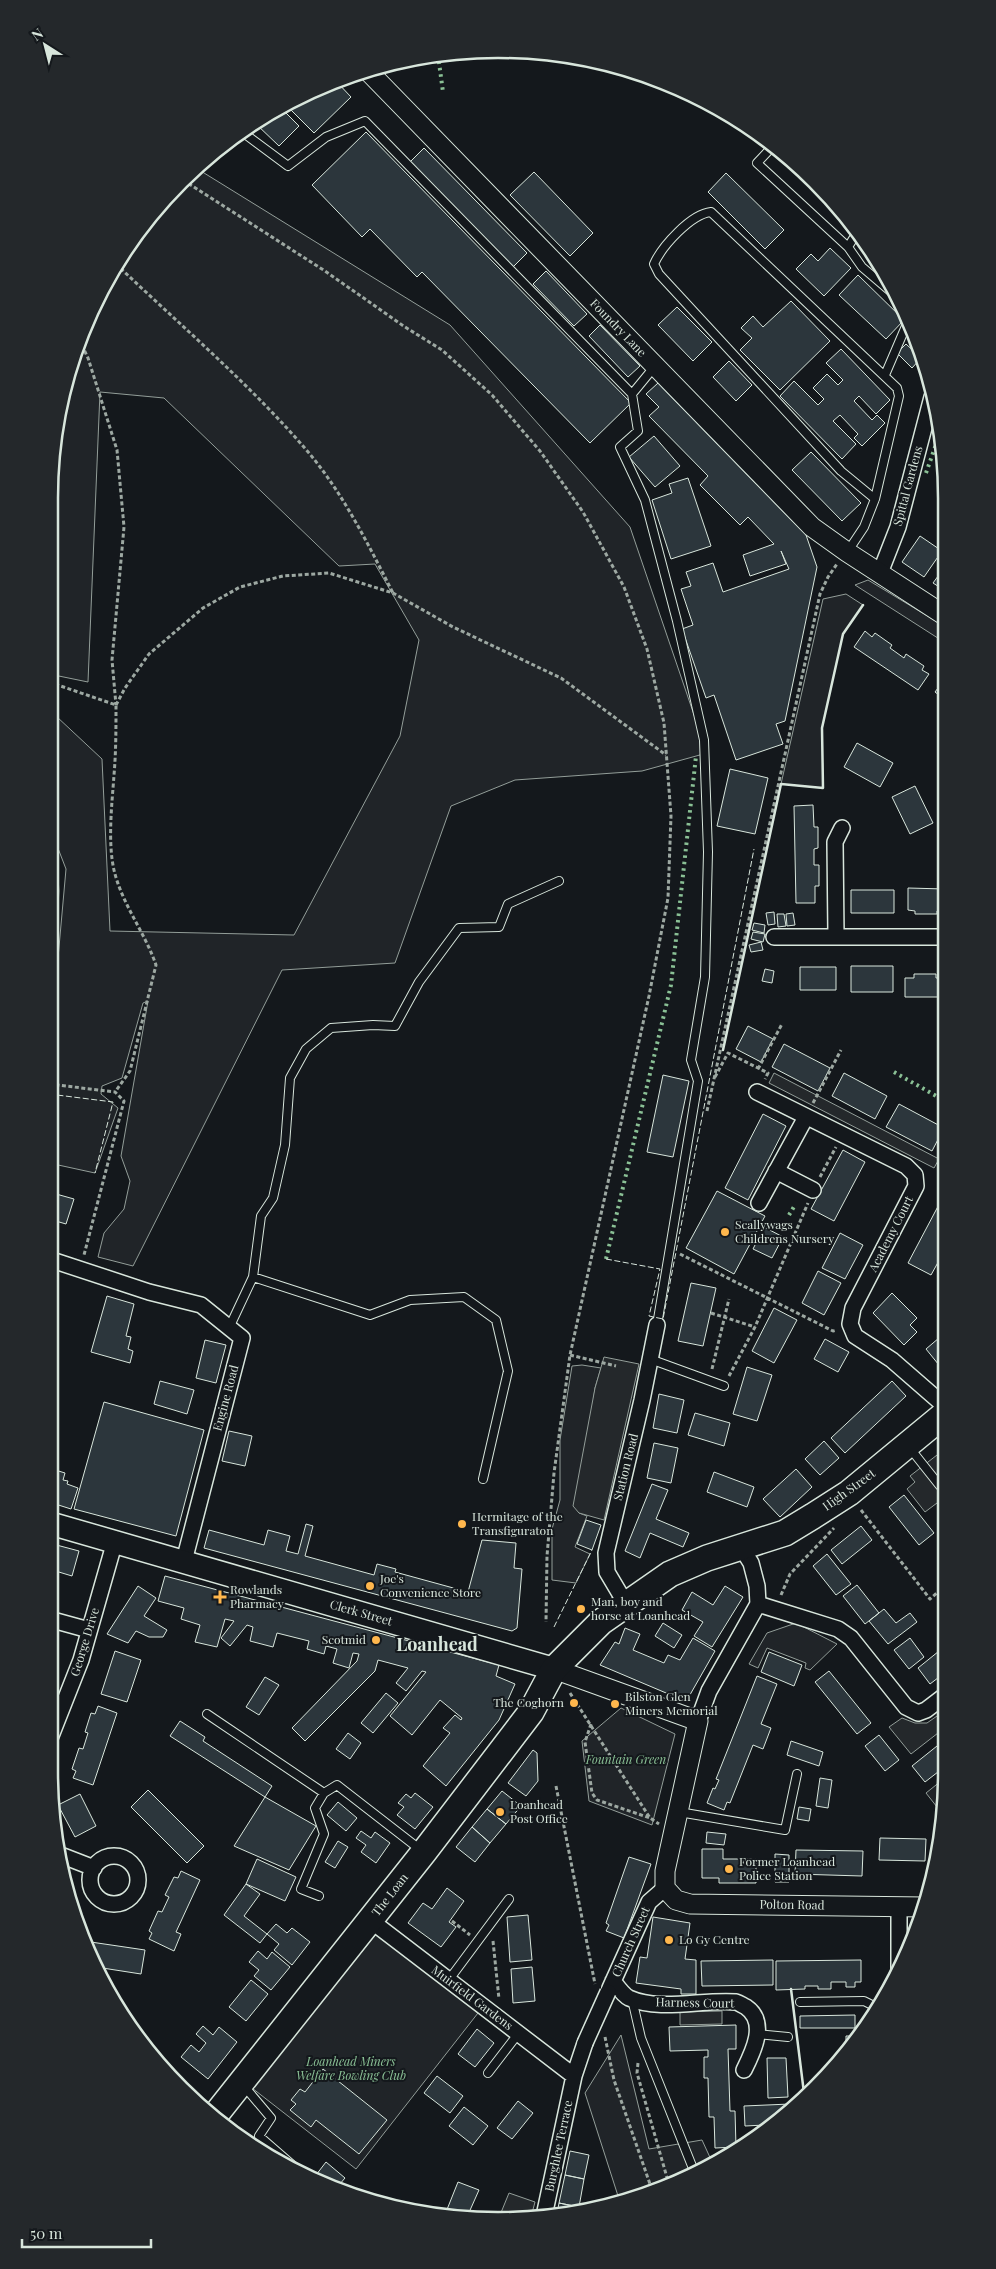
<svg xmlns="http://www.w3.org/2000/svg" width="996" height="2269" font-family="'Playfair Display',serif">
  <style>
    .green { fill: #202428; stroke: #939e99 }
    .parking { fill: #24282b; stroke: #939e99 }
    .building { fill: #2c363c; stroke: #d8e6dc }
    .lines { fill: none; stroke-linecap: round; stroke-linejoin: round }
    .service-casing { stroke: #d8e6dc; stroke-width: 10 }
    .minor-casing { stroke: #d8e6dc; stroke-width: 18 }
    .tertiary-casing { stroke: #d8e6dc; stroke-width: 21 }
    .secondary-casing { stroke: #d8e6dc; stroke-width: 25 }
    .primary-casing { stroke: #d8e6dc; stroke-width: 28 }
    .path { stroke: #9da8a2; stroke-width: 3; stroke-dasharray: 4 2.5; stroke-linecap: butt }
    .service { stroke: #14181c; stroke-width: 8 }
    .minor { stroke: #14181c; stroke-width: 15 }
    .tertiary { stroke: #14181c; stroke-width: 19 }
    .secondary { stroke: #14181c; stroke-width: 22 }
    .primary { stroke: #14181c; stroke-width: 25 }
    .minor-bridge-casing { stroke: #d8e6dc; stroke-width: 18; stroke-linecap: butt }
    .minor-bridge { stroke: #14181c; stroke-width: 15 }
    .hedge { stroke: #8ac095; stroke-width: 4; stroke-dasharray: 2.5 4; stroke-linecap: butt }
    .fence { stroke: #d8e6dc; stroke-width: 1; stroke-dasharray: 6 2.5; stroke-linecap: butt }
    .wall { stroke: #d8e6dc; stroke-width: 2.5 }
    .poi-dot { fill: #ffb74d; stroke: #14181c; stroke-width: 2 }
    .labels { text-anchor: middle; stroke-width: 4; stroke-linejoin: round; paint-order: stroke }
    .street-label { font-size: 12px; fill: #d8e6dc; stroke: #14181c }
    .poi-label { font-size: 12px; fill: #d8e6dc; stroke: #14181c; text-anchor: start }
    .park-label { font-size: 12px; font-style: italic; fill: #8ac095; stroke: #14181c }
    .district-label { font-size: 18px; font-weight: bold; fill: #d8e6dc; stroke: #14181c }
    .rim { fill: none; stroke: #d8e6dc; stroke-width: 2.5 }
  </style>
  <rect width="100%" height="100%" fill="#14181c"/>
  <path class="green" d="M196,168L450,325L630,527L707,753L642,771L515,780L451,806L395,963L282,970L133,1266L98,1257L104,1233L124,1209L130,1181L121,1156L148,1001L143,1003L122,1078L102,1086L101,1094L118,1108L95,1173L49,1163V1007L54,1003L66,869L49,825V713L56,716L102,759L110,931L294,935L400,736L419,640L375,564L339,566L164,398L100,392L88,682L49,674V498L73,353L109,273L160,202Z
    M868,580L944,626V642L855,585Z
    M846,594L863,605L843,634L822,728L823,788L781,784L823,599Z
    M582,1365L601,1368L595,1388L579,1513L587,1516L575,1547L590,1554L576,1583L552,1580V1529L560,1500V1440L572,1366Z
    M796,1623L837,1644L810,1670L805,1668L806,1663L767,1648L758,1668L749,1664L767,1633Z
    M621,1708L675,1734L652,1825L589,1801L582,1741Z
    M946,1777L941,1807H937L926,1793Z
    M376,1934L478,2013L356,2169L252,2088Z
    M621,2035L649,2149L702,2140L713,2164L619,2199L585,2093Z"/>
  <path class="parking" d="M774,1073L939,1159L934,1168L769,1083Z
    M604,1357L639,1364L604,1520L579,1513L573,1506L595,1388Z
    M937,1455L946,1467V1507L942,1510L937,1503L925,1512L907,1489L915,1482L910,1476Z
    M947,1709V1726L911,1754L889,1727L902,1718L915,1723H927Z
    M722,2011V2024L680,2025V2012Z
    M509,2193L535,2202L531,2217L498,2220Z"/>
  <path class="building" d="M336,81L351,97L314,133L285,104L300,95Z
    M280,107L299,126L279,146L255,123Z
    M366,132L631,403L590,443L422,272L417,277L370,229L362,237L312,185Z
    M424,148L527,253L513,267L410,162Z
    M534,172L593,233L570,256L510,195Z
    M726,173L784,230L765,249L708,192Z
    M830,248L851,268L824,296L796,269L811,254L818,261Z
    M546,271L587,314L574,326L533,284Z
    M858,275L904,320L886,339L839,295Z
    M791,301L830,341L780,390L740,350L752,338L741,328L753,316L763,327Z
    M677,307L712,342L693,361L658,325Z
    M600,325L640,366L628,377L589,336Z
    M906,344L921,358L912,368L897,353Z
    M841,349L890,400L876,414L859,396L854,401L872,420L877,415L885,423L862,446L854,438L858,434L840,415L833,421L856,444L842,459L780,396L794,381L818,405L824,399L813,388L827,374L838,385L843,380L826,363Z
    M729,361L752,385L736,401L713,377Z
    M658,383L806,535L817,567L785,721L776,724L783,744L736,760L714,695L706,698L682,629L693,625L681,589L691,586L686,572L713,563L723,592L789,569L781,551L786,564L750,576L743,555L774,544L748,517L740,525L700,485L708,476L649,416L659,407L646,394Z
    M654,436L680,466L655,487L629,457Z
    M811,452L861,503L842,521L792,470Z
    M688,478L711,546L671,559L652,500L672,493L669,484Z
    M920,536L942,551L924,577L902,562Z
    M944,568V590L933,583Z
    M865,631L872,637L875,633L892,645L890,648L904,658L906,654L924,666L922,670L929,674L918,690L854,647Z
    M944,680V699L935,692Z
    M857,743L893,763L880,787L844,767Z
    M730,769L768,778L755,834L717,826Z
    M915,786L933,823L910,834L892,797Z
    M813,805L814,827H818V848L814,849V865H819V886H815V903H796L794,806Z
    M908,888L945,889V911H937V914H915V911L908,910Z
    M851,890H894V913H851Z
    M774,912L775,924L768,925L766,913Z
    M793,913L795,925L787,926L786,914Z
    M777,914H784L786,926L778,927Z
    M754,923L765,925L764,933L752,930Z
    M753,932L765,934L763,942L751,939Z
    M761,942L763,950L751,952L749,945Z
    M851,966H893V992H851Z
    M800,967H836V990H800Z
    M765,969L774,971L772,983L762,981Z
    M914,974H936V978H945V997H905V978H914Z
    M748,1026L773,1039L761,1062L736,1049Z
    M784,1044L830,1068L818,1091L772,1067Z
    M844,1073L887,1096L875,1119L832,1096Z
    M663,1075L689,1081L673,1157L647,1152Z
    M899,1104L944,1128L932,1151L886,1127Z
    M763,1114L786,1126L748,1200L725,1188Z
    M843,1150L865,1162L834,1221L811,1209Z
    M717,1191L765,1216L734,1274L686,1248Z
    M49,1192L74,1199L66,1224L49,1219Z
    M944,1195L946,1248L931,1275L908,1263Z
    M764,1227L783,1237L772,1258L753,1249Z
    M840,1233L863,1245L845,1279L822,1268Z
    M818,1271L841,1283L824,1315L802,1303Z
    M691,1283L716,1288L703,1346L678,1341Z
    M892,1293L917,1318L910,1325L917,1332L904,1345L873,1313Z
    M107,1296L134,1304L126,1336L131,1337L128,1349L133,1351L130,1363L91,1352Z
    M774,1308L797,1320L774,1363L752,1351Z
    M946,1332V1368L943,1370L926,1349Z
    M825,1339L849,1352L838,1372L814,1359Z
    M205,1340L226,1345L216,1383L196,1378Z
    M747,1367L772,1375L757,1421L733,1414Z
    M160,1381L194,1390L187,1414L154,1404Z
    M892,1381L906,1396L845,1453L831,1438Z
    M659,1394L684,1400L677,1433L653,1428Z
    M104,1402L204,1430L176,1536L74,1509Z
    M695,1413L730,1423L724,1446L688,1435Z
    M229,1431L252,1436L245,1466L222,1461Z
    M824,1441L839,1458L820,1475L805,1459Z
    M654,1443L678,1448L671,1483L647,1478Z
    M49,1468L65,1473L63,1480L68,1481L67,1484L78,1488L71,1509L49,1502Z
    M796,1469L812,1487L780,1517L763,1499Z
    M714,1472L754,1487L747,1507L707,1492Z
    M652,1484L668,1490L656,1519L689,1533L683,1547L650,1533L640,1558L625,1551Z
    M904,1495L934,1533L919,1545L889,1507Z
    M586,1520L601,1525L592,1550L577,1544Z
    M306,1524L313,1526L305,1556L374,1575L377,1564L396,1569L395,1572L468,1592L482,1540L516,1543L514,1568L522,1569L517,1628L512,1631L204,1548L209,1530L264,1545L268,1530L290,1536L286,1551L298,1554Z
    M861,1526L872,1540L842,1564L831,1550Z
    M49,1543L79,1551L72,1576L49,1569Z
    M827,1554L851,1584L836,1595L813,1566Z
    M165,1576L499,1665L496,1676L515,1684L499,1720L446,1786L423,1766L450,1733L443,1728L455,1715L461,1720L462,1718L440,1700L412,1735L390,1716L426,1672L422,1671L406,1691L396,1683L408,1668L378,1660L375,1671L305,1741L292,1728L357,1661L359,1654L353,1653L349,1668L333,1663L337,1649L326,1646L324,1654L307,1649L309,1641L277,1633L273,1647L250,1641L253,1627L247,1625L230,1646L221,1638L234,1621L225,1619L217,1647L195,1642L200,1625L181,1619L184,1608L158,1601Z
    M857,1585L879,1613L865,1624L843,1596Z
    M138,1586L156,1598L144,1616L167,1630L163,1637H149L136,1631L128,1643L107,1634Z
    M725,1586L743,1597L712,1647L694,1636L703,1622L682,1610L692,1592L713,1605Z
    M884,1609L896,1623L910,1613L917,1622L888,1644L869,1621Z
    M663,1623L682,1635L674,1648L655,1636Z
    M625,1628L640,1634L633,1650L664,1663L668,1655L680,1660L693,1638L715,1651L687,1700L685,1701L600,1665L615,1642L619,1644Z
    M49,1631L56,1633L49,1652Z
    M910,1638L924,1657L909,1669L894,1650Z
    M944,1647L947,1651V1671L930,1684L918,1668Z
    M115,1651L141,1660L127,1702L101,1694Z
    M769,1652L802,1665L794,1686L761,1672Z
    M829,1671L871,1723L857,1734L815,1682Z
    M757,1676L777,1684L761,1724L771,1728L763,1749L753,1745L730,1803L727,1802L724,1810L707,1803L713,1788L715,1789L719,1780L716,1779Z
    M265,1677L279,1685L259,1715L246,1707Z
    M386,1693L398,1703L373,1733L361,1723Z
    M98,1706L117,1713L93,1785L73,1778L76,1771L72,1769L79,1748L83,1749L88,1733L85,1732L91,1713L95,1714Z
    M180,1721L205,1737L203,1741L272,1786L265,1797L170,1736Z
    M348,1733L361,1743L350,1759L336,1749Z
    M879,1735L899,1760L885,1771L865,1746Z
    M947,1738V1765L925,1782L912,1766Z
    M791,1741L823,1752L819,1766L787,1755Z
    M533,1750L537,1753L538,1781L526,1796L508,1783Z
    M820,1778L832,1780L828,1808L816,1806Z
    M148,1790L204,1846L187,1863L131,1807Z
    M502,1791L521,1806L506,1824L487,1809Z
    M415,1793L433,1807L415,1829L397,1815L404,1807L398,1803L406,1794L411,1798Z
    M80,1794L96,1826L75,1837L58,1805Z
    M265,1797L316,1826L289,1870L234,1846Z
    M338,1802L357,1818L346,1831L327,1815Z
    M799,1807L811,1809L809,1821L797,1819Z
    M487,1809L506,1824L490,1843L472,1827Z
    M472,1827L490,1843L475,1862L456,1847Z
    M361,1831L371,1838L375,1832L390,1843L376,1863L361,1852L366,1845L356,1838Z
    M707,1832L726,1834L724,1845L706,1843Z
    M880,1838L926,1839L925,1861L879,1860Z
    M338,1841L348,1847L335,1868L325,1862Z
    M702,1849H723V1859H756V1883H719V1878H702Z
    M796,1850L863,1851L862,1876L795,1874Z
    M775,1854L789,1855V1882H775Z
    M629,1857L651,1864L624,1938L606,1931L609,1925L606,1923Z
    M257,1859L296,1877L285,1901L246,1884Z
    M181,1871L200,1880L176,1932L181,1934L174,1951L149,1939L152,1933L149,1931L158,1911L162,1912L169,1897L165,1895L174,1877L178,1878Z
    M246,1884L260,1894L244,1916L267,1934L260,1943L224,1915Z
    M447,1888L464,1901L449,1922L456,1927L441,1947L408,1923L423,1903L432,1909Z
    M528,1915L532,1960L510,1962L507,1917Z
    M653,1917L690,1923L685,1959L696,1960V1994H681V1989L636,1983L640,1957L647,1958Z
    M276,1924L287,1933L292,1928L310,1942L292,1965L274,1950L279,1944L267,1934Z
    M84,1941L145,1950L141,1974L96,1967Z
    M258,1951L267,1959L272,1952L290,1967L271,1990L254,1976L259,1970L249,1962Z
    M773,1960V1985L702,1986L701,1961Z
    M861,1960V1982H855V1987H846V1982H831V1989H818V1986H805V1989L776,1990V1961Z
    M532,1967L535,2001L513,2003L511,1969Z
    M251,1980L268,1994L246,2021L229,2007Z
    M855,2015V2028H800V2016Z
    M736,2025V2049H728L730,2111H735L736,2147L715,2148L714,2117H709L708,2078H704V2057H708V2050L670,2051L669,2027Z
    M203,2026L213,2035L219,2027L237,2042L208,2079L181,2057L191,2045L199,2052L206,2043L196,2034Z
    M477,2029L494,2043L475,2067L458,2054Z
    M846,2036H858L846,2053Z
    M767,2058H786L788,2097L768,2098Z
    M323,2069L387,2120L359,2154L316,2120L311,2127L290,2110L296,2104L291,2100L300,2089L305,2092Z
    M171,2072L190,2087L188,2090L169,2075Z
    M437,2076L463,2096L450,2113L424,2093Z
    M518,2101L533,2113L512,2139L497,2128Z
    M790,2104L765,2125L745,2126L744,2106Z
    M464,2107L488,2126L473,2145L449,2126Z
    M570,2151L589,2155L584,2179L565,2175Z
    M326,2162L345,2178L339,2185L316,2175Z
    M565,2175L584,2179L579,2207L559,2203Z
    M458,2182L479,2190L467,2217L457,2216L446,2212Z
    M559,2203L579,2207L578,2212L557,2214Z"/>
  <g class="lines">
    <g class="service-casing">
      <path id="service" d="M241,131L288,166L326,137L365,121L632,394
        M772,147L757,163L848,247L862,267L896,296
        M848,247L858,231
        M655,366L632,394L638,431L620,447L645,500L677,621L704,740L708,852L705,977L691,1060L698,1081L657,1325
        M885,375L909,319
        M848,551L864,527L875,499L899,396L897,388L711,212C691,214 662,246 654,264L659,274L841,471L875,499
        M49,938C55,909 57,879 49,851
        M253,1277L370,1315L410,1300L464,1297L496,1320L508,1371L483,1479
        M229,1328L253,1277L261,1216L273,1198L285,1145L290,1078L306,1049L331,1028L373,1025L395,1026L419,982L459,928L499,927L508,904L559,881
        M650,1359L724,1386
        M909,1447L940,1486
        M207,1714L324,1793
        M679,1812L785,1830L797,1774
        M319,1896L301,1889L324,1834L315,1808L324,1793L337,1785L422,1851
        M448,1981L509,1899
        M632,1999L641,2038L694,2171
        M800,2002L864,2001L878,2008
        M757,2034L788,2037
        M488,2073L518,2034
        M244,2086L271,2118L259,2136L297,2169"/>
    </g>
    <g class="minor-casing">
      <path id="minor" d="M880,573L898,527L932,397
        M836,936L835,842L842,828
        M774,937H945
        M757,1092L906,1166L915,1175L916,1186L853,1308L850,1324L855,1336L892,1360L946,1407
        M776,1171L813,1190
        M759,1203L806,1117
        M49,1259L149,1292L201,1305L242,1338L184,1561
        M626,1604L607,1572L606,1553L642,1400L657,1325
        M758,1604L838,1629L851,1638L906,1707L918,1713L926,1710L947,1694
        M49,1619L89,1630
        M698,1721L709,1691L758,1604L757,1586L751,1563L741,1547
        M49,1741L81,1660L115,1541
        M90 1880a24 24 0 1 1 48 0a24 24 0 1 1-48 0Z
        M63,1856L94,1868
        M370,1920L574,2076
        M899,1969V1907
        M613,1981C617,1986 623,1995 629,1998C660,2012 703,1999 736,2002C739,2003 742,2005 746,2007C768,2022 753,2052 744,2070
        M610,1988L649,1902L665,1888
        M544,2216L574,2076L585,2043"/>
    </g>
    <g class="tertiary-casing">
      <path id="tertiary" d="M367,70L812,527L847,552L944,615
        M554,1669L698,1721L665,1871V1888L676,1900L690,1904L925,1907"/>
    </g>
    <g class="secondary-casing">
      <path id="secondary" d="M49,1523L554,1669"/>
    </g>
    <g class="primary-casing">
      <path id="primary" d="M217,2113L424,1852L531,1712L554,1669L601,1622L670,1574L707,1558L785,1533L813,1516L849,1493L946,1413"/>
    </g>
    <path class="path" d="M183,180L325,271L405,327L442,350L492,395L540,451L583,512L624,587L647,649L664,723L671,816L668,898L649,996L570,1355L554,1473L547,1556L546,1622
      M116,264C179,324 252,386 309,453C344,495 368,544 393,593
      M79,339L88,358L117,450L124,527L112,660L116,705
      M49,682L116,705C116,728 116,752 114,775C112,804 107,845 115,874C124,907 145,933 156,965L130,1071L115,1092
      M116,705L125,688L149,654L203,608L240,587L283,576L329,573L393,593L453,627L561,678L666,755
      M758,1069L782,1024
      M715,1077L728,1053L768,1073L765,1079
      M49,1084L115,1092L124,1101L84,1255
      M813,1103L841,1050
      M707,1111L820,594L828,577L837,564
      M820,1177L836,1147
      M680,1254L833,1331L837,1330
      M711,1313L755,1327
      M570,1355L616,1366
      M712,1369L729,1299
      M729,1376L755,1327L808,1203
      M861,1510L930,1599L947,1584
      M781,1595L790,1574L834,1528
      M570,1693L650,1818L659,1824
      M591,1724L585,1742L592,1793L597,1800L650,1818
      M556,1786L595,1984
      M452,1921L470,1935
      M493,1941L499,1999
      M605,2037L614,2080L651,2187
      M638,2063L637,2073L668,2181"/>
    <use href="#service" class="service"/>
    <use href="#minor" class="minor"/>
    <use href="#tertiary" class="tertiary"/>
    <use href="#secondary" class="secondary"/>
    <use href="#primary" class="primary"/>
    <g class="minor-bridge-casing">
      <path id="minor-bridge" d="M585,2043L608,1992"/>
    </g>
    <use href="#minor-bridge" class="minor-bridge"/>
    <path class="hedge" d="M438,55L443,92
      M926,473L941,430
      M894,1072L945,1101
      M789,1215L795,1205
      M606,1259L671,985L696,756"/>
    <path class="fence" d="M49,1094L113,1102L95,1173
      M606,1259L660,1269L649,1316L663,1319L754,849
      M554,1627L592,1550"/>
    <path class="wall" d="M723,1050L781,784L823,788L822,728L843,634L863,605
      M791,1989L804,2093
      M711,2160L726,2157"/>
  </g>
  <g class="poi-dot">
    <circle cx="725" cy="1232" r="5"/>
    <circle cx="462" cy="1524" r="5"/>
    <circle cx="370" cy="1586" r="5"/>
    <path d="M217.5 1589.5h5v5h5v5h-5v5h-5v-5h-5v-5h5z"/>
    <circle cx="581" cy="1609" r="5"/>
    <circle cx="376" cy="1640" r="5"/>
    <circle cx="574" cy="1703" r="5"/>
    <circle cx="615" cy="1704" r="5"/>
    <circle cx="500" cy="1812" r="5"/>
    <circle cx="729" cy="1869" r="5"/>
    <circle cx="669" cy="1940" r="5"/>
  </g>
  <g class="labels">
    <g class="street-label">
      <text transform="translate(618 328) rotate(46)" y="4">Foundry Lane</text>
      <text transform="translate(908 486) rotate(-75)" y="4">Spittal Gardens</text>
      <text transform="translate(891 1234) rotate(-63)" y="4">Academy Court</text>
      <text transform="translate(226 1398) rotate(-75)" y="4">Engine Road</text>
      <text transform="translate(626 1467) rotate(-76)" y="4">Station Road</text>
      <text transform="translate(849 1490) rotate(-36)" y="4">High Street</text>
      <text transform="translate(361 1613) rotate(16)" y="4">Clerk Street</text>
      <text transform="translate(85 1642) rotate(-73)" y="4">George Drive</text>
      <text transform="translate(390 1895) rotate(-52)" y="4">The Loan</text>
      <text transform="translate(792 1905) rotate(1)" y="4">Polton Road</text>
      <text transform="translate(631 1942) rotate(-66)" y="4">Church Street</text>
      <text transform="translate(472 1998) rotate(37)" y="4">Muirfield Gardens</text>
      <text transform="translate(695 2003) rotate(1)" y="4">Harness Court</text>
      <text transform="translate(559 2146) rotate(-78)" y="4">Burghlee Terrace</text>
    </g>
    <g class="poi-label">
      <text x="735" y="1229">Scallywags<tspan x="735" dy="14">Childrens Nursery</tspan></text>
      <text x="472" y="1521">Hermitage of the<tspan x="472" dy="14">Transfiguraton</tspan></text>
      <text x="380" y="1583">Joe's<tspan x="380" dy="14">Convenience Store</tspan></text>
      <text x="230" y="1594">Rowlands<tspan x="230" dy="14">Pharmacy</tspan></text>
      <text x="591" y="1606">Man, boy and<tspan x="591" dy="14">horse at Loanhead</tspan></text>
      <text x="366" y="1644" text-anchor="end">Scotmid</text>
      <text x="625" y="1701">Bilston Glen<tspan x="625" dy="14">Miners Memorial</tspan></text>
      <text x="564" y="1707" text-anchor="end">The Coghorn</text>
      <text x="510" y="1809">Loanhead<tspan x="510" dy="14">Post Office</tspan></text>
      <text x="739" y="1866">Former Loanhead<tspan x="739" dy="14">Police Station</tspan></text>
      <text x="679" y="1944">Lo Gy Centre</text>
    </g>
    <g class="park-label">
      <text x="626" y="1764">Fountain Green</text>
      <text x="351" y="2066">Loanhead Miners<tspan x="351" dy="14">Welfare Bowling Club</tspan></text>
    </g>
    <g class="district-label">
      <text x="437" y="1651">Loanhead</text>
    </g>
  </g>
  <path d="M0 0H996V2269H0ZM498 58H498A440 440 0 0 1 938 498V1772A440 440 0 0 1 498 2212H498A440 440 0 0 1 58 1772V498A440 440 0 0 1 498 58Z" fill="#24282b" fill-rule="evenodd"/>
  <path class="rim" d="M498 58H498A440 440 0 0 1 938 498V1772A440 440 0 0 1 498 2212H498A440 440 0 0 1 58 1772V498A440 440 0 0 1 498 58Z"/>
  <g transform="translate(45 45) rotate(324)" stroke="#14181c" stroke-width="4" paint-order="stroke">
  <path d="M0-4L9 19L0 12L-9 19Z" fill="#d8e6dc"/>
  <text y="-8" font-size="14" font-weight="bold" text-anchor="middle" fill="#d8e6dc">N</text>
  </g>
  <path d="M22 2239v8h129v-8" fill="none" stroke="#d8e6dc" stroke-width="2.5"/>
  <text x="30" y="2239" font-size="15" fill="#d8e6dc" stroke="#14181c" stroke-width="4" paint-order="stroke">50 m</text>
</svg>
